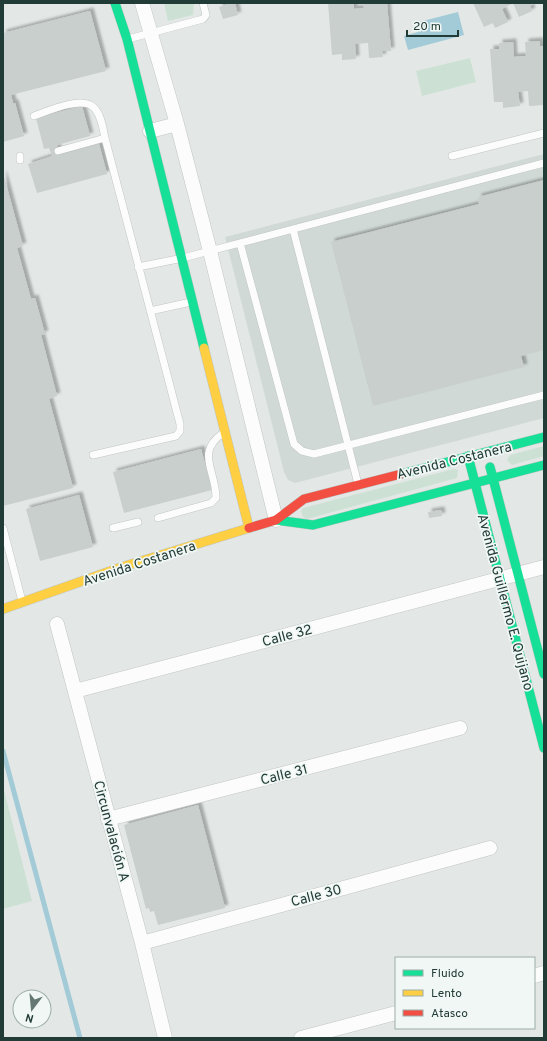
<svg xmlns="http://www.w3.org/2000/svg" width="547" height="1041" font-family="Overpass,sans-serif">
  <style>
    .built { fill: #d0d9d6 }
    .green { fill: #cce1d4 }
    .water { fill: #a3cad7 }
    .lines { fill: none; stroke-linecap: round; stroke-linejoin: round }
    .stream { stroke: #a3cad7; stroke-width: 5 }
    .building { fill: #c9cfcd; filter: url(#shadow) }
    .lane-casing { stroke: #c0c5c3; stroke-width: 8 }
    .street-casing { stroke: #c0c5c3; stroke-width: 15 }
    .fast-casing { stroke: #bec6c3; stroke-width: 10 }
    .slow-casing { stroke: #bec6c3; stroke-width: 10 }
    .jam-casing { stroke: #bec6c3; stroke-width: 10 }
    .lane { stroke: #fbfcfb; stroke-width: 7 }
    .street { stroke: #fbfcfb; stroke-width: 14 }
    .fast { stroke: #16e098; stroke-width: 9 }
    .slow { stroke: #ffcf43; stroke-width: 9 }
    .jam { stroke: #f24e42; stroke-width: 9 }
    .labels { text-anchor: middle; stroke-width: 3.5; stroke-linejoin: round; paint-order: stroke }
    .street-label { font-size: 14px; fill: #213b36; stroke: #f0f7f4 }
  </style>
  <defs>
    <filter id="shadow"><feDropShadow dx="3.5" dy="-3.5" stdDeviation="1" flood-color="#0004"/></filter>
  </defs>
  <rect width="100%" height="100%" fill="#e3e8e6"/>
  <path class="built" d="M544,154V418L295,483L288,480L284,472L225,237Z"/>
  <path class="green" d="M164,3H194L193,15L168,21Z
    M470,58L476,82L422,96L416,71Z
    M544,446V456L512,465L507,460L510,455Z
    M454,469L458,470L457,478L307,519L303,517L301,511L303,508Z
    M3,786L32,901L3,909Z"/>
  <path class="water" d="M458,12L464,35L408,50L404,36L418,32L415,23Z"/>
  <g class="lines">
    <path class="stream" d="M3,751L80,1038"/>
  </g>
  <path class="building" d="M231,3H235L238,15L223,19L219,7Z
    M328,3H354V9L364,8L363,3H387L391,51H382L383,57L369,58L368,43L355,44L356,59L342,60V54L332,55Z
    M473,3H536L530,6L532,11L519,17L513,3L502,9L508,22L495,28L493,23L484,27Z
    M90,11L106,71L11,95L13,103H15L24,136L3,142V33Z
    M540,41V46H544V105L529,106L528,91L518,92L520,106L503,108V102H494L490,49H499V43L513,42L514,57L526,56L525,42Z
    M82,106L90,136L57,145L59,155L99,144L107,174L37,193L28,164L52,156L49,148L44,149L36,118Z
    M3,173L23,246L17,248L31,299L35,298L45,334L41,335L57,396L49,399L73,488L3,506Z
    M544,180V350L521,356L524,367L373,406L331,242L479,204L478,197Z
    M201,449L212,490L124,513L113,472Z
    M79,495L93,547L40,561L26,509Z
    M441,510L442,516L429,518L428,512Z
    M198,805L225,908L158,925L154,911L150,912L149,908L146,909L124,825Z"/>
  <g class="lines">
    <g class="lane-casing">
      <path id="lane" d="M128,39L203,19L206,15L203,3
        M34,116C48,111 79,97 92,106C101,112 103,129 105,138
        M58,151L105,138L180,424V431L176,436L93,455
        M452,156L544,133
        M20,160V156
        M293,229L358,484
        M240,243L294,444L302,451L314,454L544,395
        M138,267L183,258L544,163
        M150,311L191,302
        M158,518L211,503L216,498C216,470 195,453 223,433
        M3,528L22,601
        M113,528L138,522"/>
    </g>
    <g class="street-casing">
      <path id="street" d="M142,3L177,124L210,251L276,520
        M150,131L177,124
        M57,624L142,943L165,1038
        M75,691L544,567
        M108,819L460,728
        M142,943L490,848
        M534,976L544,973
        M301,1038L396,1013"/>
    </g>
    <g class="fast-casing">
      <path id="fast" d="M115,3L127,39L204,348
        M468,456L544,748
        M490,467L544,674
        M401,474L544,437
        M276,520L313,525L544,465"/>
    </g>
    <g class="slow-casing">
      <path id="slow" d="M204,348L249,528
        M3,609L122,567L249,528"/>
    </g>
    <g class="jam-casing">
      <path id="jam" d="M249,528L276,520L304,499L401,474"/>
    </g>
    <use href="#lane" class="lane"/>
    <use href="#street" class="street"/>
    <use href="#fast" class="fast"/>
    <use href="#slow" class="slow"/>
    <use href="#jam" class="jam"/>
  </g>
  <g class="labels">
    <g class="street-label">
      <text transform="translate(454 460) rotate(-14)" y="5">Avenida Costanera</text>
      <text transform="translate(139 563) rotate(-18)" y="5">Avenida Costanera</text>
      <text transform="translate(506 602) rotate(75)" y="5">Avenida Guillermo E. Quijano</text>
      <text transform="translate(287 635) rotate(-15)" y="5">Calle 32</text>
      <text transform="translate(284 774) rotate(-14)" y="5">Calle 31</text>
      <text transform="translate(112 831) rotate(75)" y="5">Circunvalación A</text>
      <text transform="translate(316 895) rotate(-15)" y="5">Calle 30</text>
    </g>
  </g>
  <rect width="547" height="1041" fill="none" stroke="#213b36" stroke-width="8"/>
  <rect x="395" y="957" width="140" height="72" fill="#f0f7f4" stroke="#9daca8"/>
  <rect x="403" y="970" width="20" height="6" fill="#16e098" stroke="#9daca8"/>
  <text x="431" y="977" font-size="12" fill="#213b36">Fluido</text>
  <rect x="403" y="990" width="20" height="6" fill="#ffcf43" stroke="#9daca8"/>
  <text x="431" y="997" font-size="12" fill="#213b36">Lento</text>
  <rect x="403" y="1010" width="20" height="6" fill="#f24e42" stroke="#9daca8"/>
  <text x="431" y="1017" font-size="12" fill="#213b36">Atasco</text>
  <g transform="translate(32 1009) rotate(196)"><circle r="19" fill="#f0f7f4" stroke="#9daca8"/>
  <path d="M0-3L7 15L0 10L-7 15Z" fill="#657874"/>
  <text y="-6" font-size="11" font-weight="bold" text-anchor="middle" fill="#213b36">N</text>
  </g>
  <path d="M407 30v6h51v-6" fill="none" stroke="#213b36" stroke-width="2"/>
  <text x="413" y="30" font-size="12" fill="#213b36" stroke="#f0f7f4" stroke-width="3" paint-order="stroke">20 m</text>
</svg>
